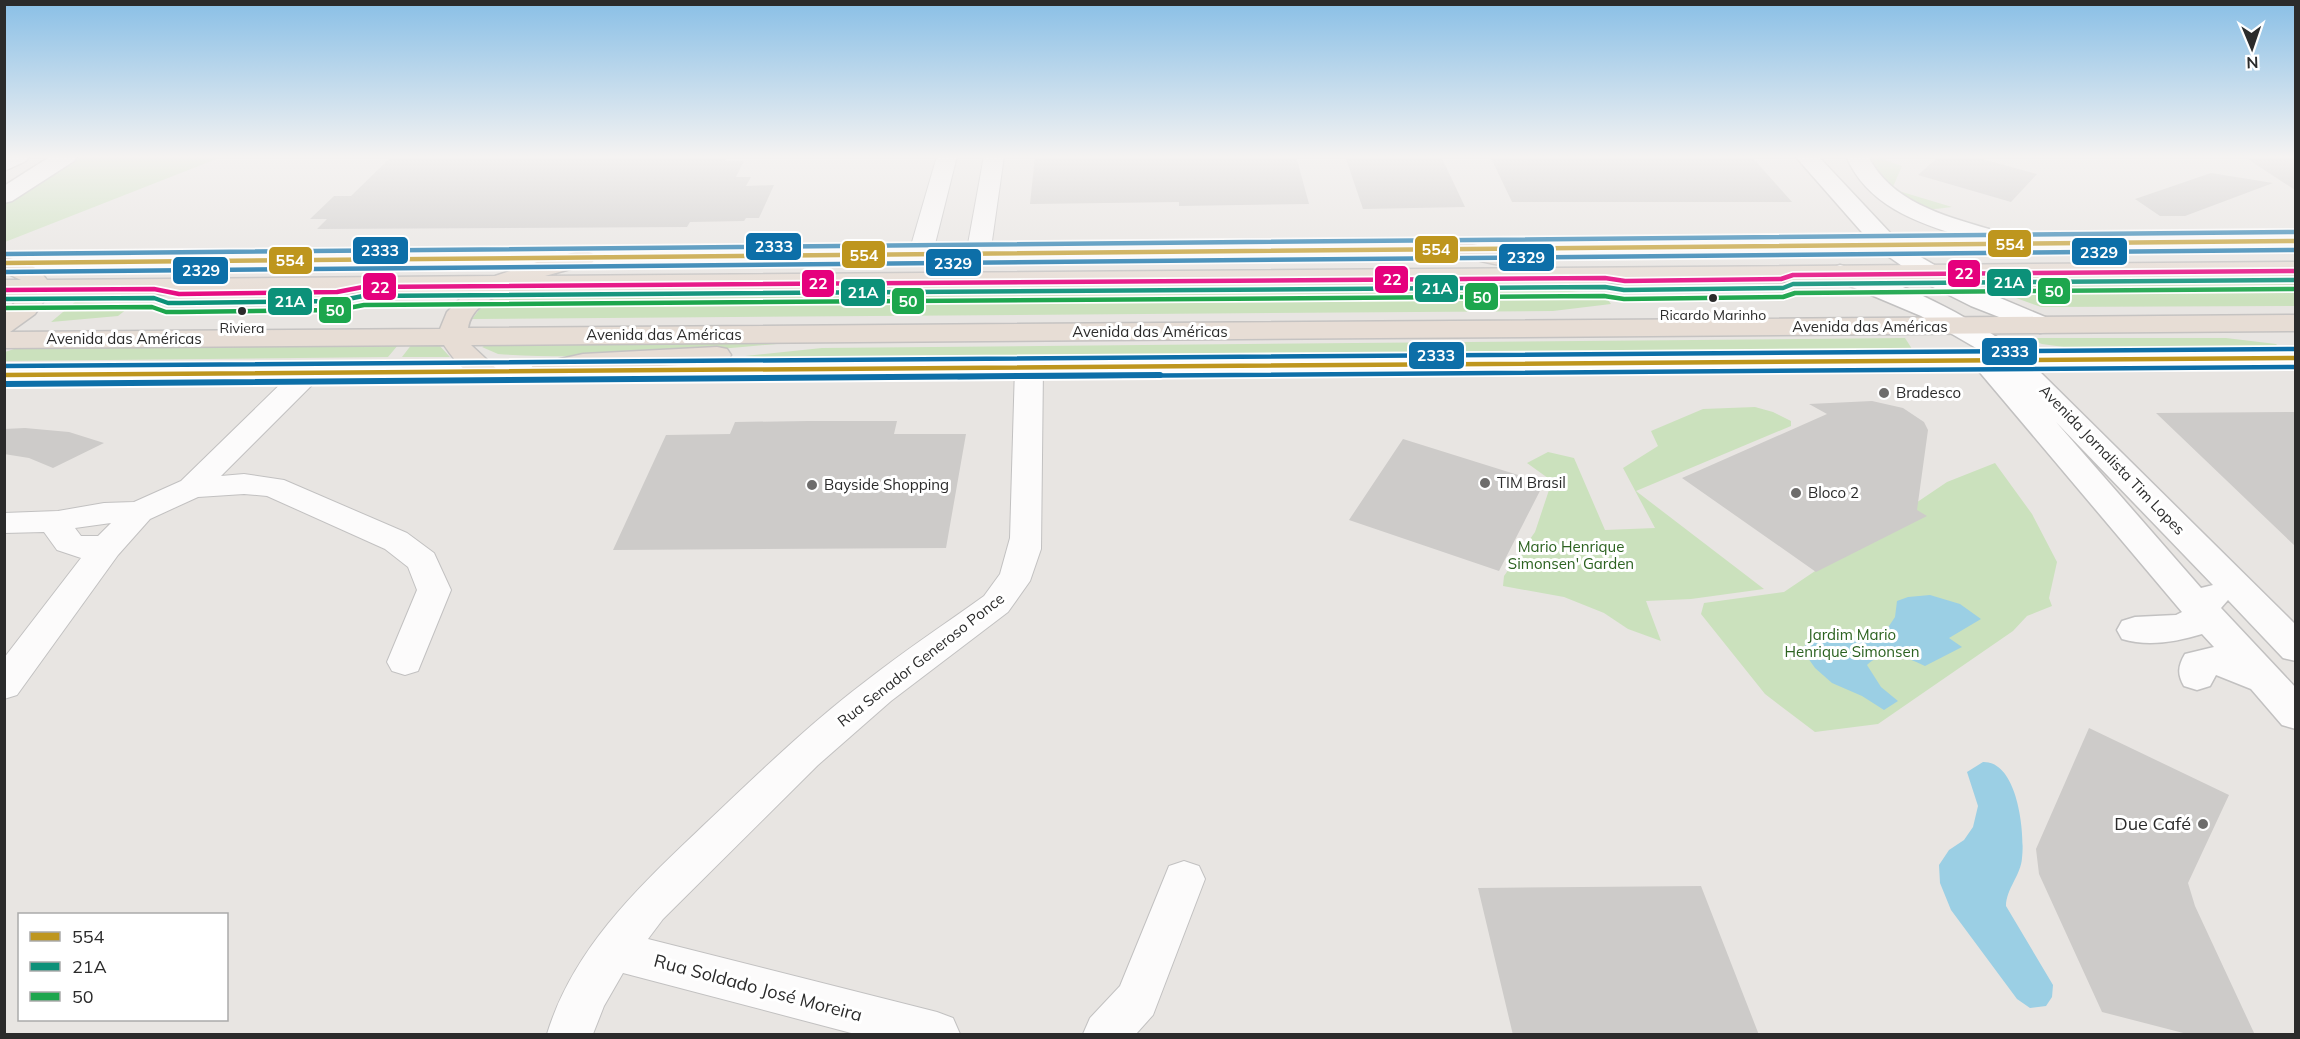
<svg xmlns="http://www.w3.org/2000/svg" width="2300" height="1039" font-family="Mulish,sans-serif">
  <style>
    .green { fill: #cbe1bd }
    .water { fill: #9bcfe4 }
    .building { fill: #cdcbc9 }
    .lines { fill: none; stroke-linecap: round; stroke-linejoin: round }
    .street-casing { stroke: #c2c1c1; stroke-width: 2 }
    .secondary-casing { stroke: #c2c1c1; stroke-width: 3 }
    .highway-casing { stroke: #c5c3c2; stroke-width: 3 }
    .street { fill: #fcfbfb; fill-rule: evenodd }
    .secondary { fill: #fcfbfb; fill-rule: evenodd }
    .highway { fill: #e7ddd5; fill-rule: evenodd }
    .bus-1-casing { stroke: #fff; stroke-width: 8 }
    .bus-2-casing { stroke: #fff; stroke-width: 8 }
    .bus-3-casing { stroke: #fff; stroke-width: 8 }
    .bus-4-casing { stroke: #fff; stroke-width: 8 }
    .bus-5-far1-casing { stroke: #fff; stroke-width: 8 }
    .bus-5-casing { stroke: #fff; stroke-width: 10 }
    .bus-6-casing { stroke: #fff; stroke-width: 8 }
    .bus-1 { stroke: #be961e; stroke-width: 4.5 }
    .bus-2 { stroke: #0c9179; stroke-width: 4.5 }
    .bus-3 { stroke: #1da64d; stroke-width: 4.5 }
    .bus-4 { stroke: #e5007d; stroke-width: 4.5 }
    .bus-5-far1 { stroke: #0d6fa8; stroke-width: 4.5 }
    .bus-5 { stroke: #0d6fa8; stroke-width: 6 }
    .bus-6 { stroke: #0d6fa8; stroke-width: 4.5 }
    .bus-dot { fill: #2b2b2b; stroke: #fff; stroke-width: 2 }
    .poi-dot { fill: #6d6c6b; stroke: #fff; stroke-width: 2 }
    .labels { text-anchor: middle; stroke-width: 6; stroke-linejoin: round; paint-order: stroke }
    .bus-label { font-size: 14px; fill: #2b2b2b; stroke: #fff }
    .street-label { font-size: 15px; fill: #2b2b2b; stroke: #fff }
    .poi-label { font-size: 15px; fill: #2b2b2b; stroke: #fff; text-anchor: start }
    .park-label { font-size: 15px; fill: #2c6220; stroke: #fff }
    .near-poi-label { font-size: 18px; fill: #2b2b2b; stroke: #fff; text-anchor: end }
    .near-street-label { font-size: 18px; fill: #2b2b2b; stroke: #fff }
    .line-badge { stroke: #fff; stroke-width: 2 }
    .badge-label { font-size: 16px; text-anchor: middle; font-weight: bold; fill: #fff }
  </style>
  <rect width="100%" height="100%" fill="#e8e5e2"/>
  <path class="green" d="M78,156H224L5,242L4,202Z
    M1863,156H1888L1885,160L1902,166L1892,189L1952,207C1942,208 1932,210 1922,209C1899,207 1871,176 1863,156Z
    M2295,283V306L2041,307L1980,285Z
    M1533,288L1604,294L1611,304L1553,311L472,319L489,297Z
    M75,302L132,305L118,316L51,322Z
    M1905,338L1914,352L813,360L745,356L822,348Z
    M2026,338H2226L2276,344L2281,349L2085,350L2042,344Z
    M798,342C698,351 598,361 498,354L482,347L488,344Z
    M412,344H438L450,357H402Z
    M398,345L388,357L5,361V352L20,347Z
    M1755,407L1773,412L1791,421V426L1636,491L1764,589L1691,599L1646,601L1661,641L1628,629L1604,613L1564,597L1503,586L1504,576L1535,532L1552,481L1527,463L1548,452L1574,458L1605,530L1655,528L1623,468L1658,446L1651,431L1703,409Z
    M1995,463L2032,514L2057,562L2049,598L2052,606L2027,616L2013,631L1878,724L1815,732L1765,694L1701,614L1704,603L1784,592L1947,482Z"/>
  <path class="water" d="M1930,595L1960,604L1981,619L1949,638L1962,647L1925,666C1905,656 1884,649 1867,665L1881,687L1898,701L1884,710L1862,696L1832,683L1815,668L1803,651L1807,640C1833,636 1859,638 1885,632L1895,617L1897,601L1908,597Z
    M1983,762C2018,761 2025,833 2022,858C2021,875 2006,889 2006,906L2053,985L2052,997L2046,1006L2030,1008L2017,999L1951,910L1940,883L1939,865L1949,850L1964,840L1973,827L1978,806L1967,772Z"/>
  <path class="building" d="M1035,156H1296L1309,204L1179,206V202L1030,204Z
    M1345,156H1441L1465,207L1363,209Z
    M1490,156H1751L1792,202H1512Z
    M1939,156H1971L2037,174L2011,202L1918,175Z
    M2243,156H2295V190Z
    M727,157L725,161H744L736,177H751L746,186L774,185L759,218H746L744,221L690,222L687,227L317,229L327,219H310L334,196H351L389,159Z
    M2211,173L2273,183L2185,216H2160L2135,199Z
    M1872,401L1903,408L1924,422L1928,430L1917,510L1927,516L1816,572L1682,478L1827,414L1809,404Z
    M2295,412V546L2156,413Z
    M809,421H897L894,434H966L946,548L613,550L666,435L730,434L735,422Z
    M25,428L69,432L104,443L53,468L29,458L4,454V429Z
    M1403,439L1544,483L1499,571L1349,520Z
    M2089,728L2229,795L2188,883L2195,906L2255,1035H2191L2102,1012L2039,874L2036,849Z
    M1701,886L1759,1035H1513L1478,888Z"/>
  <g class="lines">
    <g class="street-casing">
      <path id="street" d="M937,156H957L932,256L928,261L920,263L912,261L908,256Z
        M984,156H1004L990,255L986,260L978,262L970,260L966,255Z
        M1029,359L1039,361L1043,367L1041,549L1030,581L1008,612L891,701L818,765L663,919L648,939L937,1012L953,1018L960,1034H855L623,973L604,1006L593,1034H547C574,946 641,885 706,823C758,774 809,724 866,681C904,651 945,624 984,596L1000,574L1010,538L1015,367L1019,361Z
        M308,365L318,367L322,373L318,379L221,476L244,474L284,480L407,533L434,553L451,590L418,671L405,675L392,671L387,662L417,590L408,567L385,549L267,496L244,494L198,497L150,519L118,555L17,695L4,699V658L81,558L57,550L44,532L4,533V513L58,511L104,503L134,502L181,481L298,367ZM111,523L98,536H81L75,528Z
        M1184,861L1199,866L1205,879L1153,1015L1136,1034H1083L1090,1018L1120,986L1169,866Z"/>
    </g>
    <g class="secondary-casing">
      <path id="secondary" d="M4,156H29L26,161L4,171Z
        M51,156H77L74,161L12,201L4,203V186Z
        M1795,156H1818L1894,237H1964C1915,222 1867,205 1846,156H1868C1891,202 1942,215 1989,229L1992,234L1990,237L2296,234V248L1912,252L1969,285L2050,319L2054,325L2050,331L2040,333L1971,306L1931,286L1882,252L4,271V255L1867,238Z
        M1840,265C1898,280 1970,316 2018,352L2296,350V366L2036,368L2296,625V661L2283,658L2228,600L2221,608L2296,688V729L2282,725L2251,689L2216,675L2210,686L2197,690L2184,686C2177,674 2178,666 2185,654L2214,647L2202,634C2176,642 2148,647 2122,639L2117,630L2122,621L2135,617L2176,615L2182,612L1977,369L4,384V366L1983,352L1921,316L1831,278L1827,273L1831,268ZM2056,422L2213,585L2201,588Z"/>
    </g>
    <g class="highway-casing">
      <path id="highway" d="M1463,242L1502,250L1530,254L1534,259L1530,264C1505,270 1478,260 1454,254L1451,249L1454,244Z
        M583,250L592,253L596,258L592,263L545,276L2296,262V278L504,292C488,300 471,309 468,328L2296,315V331L471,345L500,372L496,378C473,384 456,363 444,345L4,348V313L22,296H4V280H21L4,272V257C23,261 36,264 47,280L495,276L540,261ZM467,292L447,312L440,329L10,332L35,314L48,295Z
        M717,347L727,349L731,355L727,361L717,363L583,370L543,380L533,377L529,371L533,365L583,354Z"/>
    </g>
    <use href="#street" class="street"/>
    <use href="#secondary" class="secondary"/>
    <use href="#highway" class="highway"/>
    <g class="bus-1-casing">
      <path id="bus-1" d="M4,263L2296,241
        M4,375L2296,358"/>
    </g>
    <g class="bus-2-casing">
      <path id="bus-2" d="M4,299L154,298L168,303H179L338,301L363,296L1605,287L1624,290L1783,288L1793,284L2296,280"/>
    </g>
    <g class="bus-3-casing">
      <path id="bus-3" d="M4,308L152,307L166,312H179L338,310L364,305L1604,296L1624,299L1783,297L1795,293L2296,289"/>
    </g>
    <g class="bus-4-casing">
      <path id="bus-4" d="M4,290L154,289L179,294L337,292L363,287L1605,278L1625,281L1781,279L1793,275L2296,271"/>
    </g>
    <g class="bus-5-far1-casing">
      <path id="bus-5-far1" d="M4,272L2296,250
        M958,377L2296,367"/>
    </g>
    <g class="bus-5-casing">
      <path id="bus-5" d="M4,384L1160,375"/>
    </g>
    <g class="bus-6-casing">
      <path id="bus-6" d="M4,254L2296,232
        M4,366L2296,349"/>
    </g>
    <use href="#bus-1" class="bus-1"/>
    <use href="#bus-2" class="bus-2"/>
    <use href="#bus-3" class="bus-3"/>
    <use href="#bus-4" class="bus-4"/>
    <use href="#bus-5-far1" class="bus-5-far1"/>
    <use href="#bus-5" class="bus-5"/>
    <use href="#bus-6" class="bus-6"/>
  </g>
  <linearGradient id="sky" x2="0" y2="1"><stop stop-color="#89bfe6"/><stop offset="0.52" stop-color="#f5f3f2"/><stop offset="1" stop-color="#f5f3f2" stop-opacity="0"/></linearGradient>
  <rect width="2300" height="301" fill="url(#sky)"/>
  <g class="bus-dot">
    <circle cx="1713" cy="298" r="5"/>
    <circle cx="242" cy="311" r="5"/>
  </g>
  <g class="poi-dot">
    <circle cx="1884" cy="393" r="6"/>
    <circle cx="1485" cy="483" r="6"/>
    <circle cx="812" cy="485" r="6"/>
    <circle cx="1796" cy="493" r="6"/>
    <circle cx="2203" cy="824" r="6"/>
  </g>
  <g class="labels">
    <g class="bus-label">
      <text x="1713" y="320">Ricardo Marinho</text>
      <text x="242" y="333">Riviera</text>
    </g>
    <g class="street-label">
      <text x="1870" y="332">Avenida das Américas</text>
      <text x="1150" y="337">Avenida das Américas</text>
      <text x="664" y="340">Avenida das Américas</text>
      <text x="124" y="344">Avenida das Américas</text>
      <text transform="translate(2112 460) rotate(46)" y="5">Avenida Jornalista Tim Lopes</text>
      <text transform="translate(921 660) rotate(-38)" y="5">Rua Senador Generoso Ponce</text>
    </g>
    <g class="poi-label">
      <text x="1896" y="398">Bradesco</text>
      <text x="1497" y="488">TIM Brasil</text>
      <text x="824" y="490">Bayside Shopping</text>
      <text x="1808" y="498">Bloco 2</text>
    </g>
    <g class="park-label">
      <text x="1571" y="552">Mario Henrique<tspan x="1571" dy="17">Simonsen' Garden</tspan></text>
      <text x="1852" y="640">Jardim Mario<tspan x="1852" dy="17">Henrique Simonsen</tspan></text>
    </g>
    <g class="near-poi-label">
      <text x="2191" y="830">Due Café</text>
    </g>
    <g class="near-street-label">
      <text transform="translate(758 988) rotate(15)" y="6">Rua Soldado José Moreira</text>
    </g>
  </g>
  <g class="line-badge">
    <rect x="1987" y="229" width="45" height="29" rx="6" fill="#be961e"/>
    <rect x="745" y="232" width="57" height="29" rx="6" fill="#0d6fa8"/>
    <rect x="1414" y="235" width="45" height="29" rx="6" fill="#be961e"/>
    <rect x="352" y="236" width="57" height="29" rx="6" fill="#0d6fa8"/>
    <rect x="2071" y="237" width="57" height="29" rx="6" fill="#0d6fa8"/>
    <rect x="841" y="240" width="45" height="29" rx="6" fill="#be961e"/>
    <rect x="1498" y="243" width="57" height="29" rx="6" fill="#0d6fa8"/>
    <rect x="268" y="246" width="45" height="29" rx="6" fill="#be961e"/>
    <rect x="925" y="248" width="57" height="29" rx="6" fill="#0d6fa8"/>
    <rect x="172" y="256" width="57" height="29" rx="6" fill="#0d6fa8"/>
    <rect x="1947" y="259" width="34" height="29" rx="6" fill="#e5007d"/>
    <rect x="1374" y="265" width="35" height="29" rx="6" fill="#e5007d"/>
    <rect x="1986" y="268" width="46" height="29" rx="6" fill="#0c9179"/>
    <rect x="801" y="269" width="34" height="29" rx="6" fill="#e5007d"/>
    <rect x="362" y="272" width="35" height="29" rx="6" fill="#e5007d"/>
    <rect x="1414" y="274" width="45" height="29" rx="6" fill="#0c9179"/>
    <rect x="2037" y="277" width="34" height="28" rx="6" fill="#1da64d"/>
    <rect x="840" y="278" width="46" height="29" rx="6" fill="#0c9179"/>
    <rect x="1464" y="282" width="35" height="29" rx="6" fill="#1da64d"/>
    <rect x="891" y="287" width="34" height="28" rx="6" fill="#1da64d"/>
    <rect x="267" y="287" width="46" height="29" rx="6" fill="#0c9179"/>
    <rect x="318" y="296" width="34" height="28" rx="6" fill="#1da64d"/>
    <rect x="1981" y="337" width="57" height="29" rx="6" fill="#0d6fa8"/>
    <rect x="1408" y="341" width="57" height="29" rx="6" fill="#0d6fa8"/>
  </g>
  <g class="badge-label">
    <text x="2010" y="250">554</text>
    <text x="774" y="252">2333</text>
    <text x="1436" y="255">554</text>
    <text x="380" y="256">2333</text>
    <text x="2099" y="258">2329</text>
    <text x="864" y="261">554</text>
    <text x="1526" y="263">2329</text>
    <text x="290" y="266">554</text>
    <text x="953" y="269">2329</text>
    <text x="201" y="276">2329</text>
    <text x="1964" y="279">22</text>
    <text x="1392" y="285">22</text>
    <text x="2009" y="288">21A</text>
    <text x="818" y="289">22</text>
    <text x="380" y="293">22</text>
    <text x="1437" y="294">21A</text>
    <text x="2054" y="297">50</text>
    <text x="863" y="298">21A</text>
    <text x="1482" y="303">50</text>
    <text x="908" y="307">50</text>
    <text x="290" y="307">21A</text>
    <text x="335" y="316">50</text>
    <text x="2010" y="357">2333</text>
    <text x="1436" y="361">2333</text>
  </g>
  <rect width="2300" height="1039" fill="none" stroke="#2b2b2b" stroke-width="12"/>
  <rect x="18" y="913" width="210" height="108" fill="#ffffff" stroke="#aaaaaa" stroke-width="1.5"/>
  <rect x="30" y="932" width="30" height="9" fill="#be961e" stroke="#aaaaaa" stroke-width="1.5"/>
  <text x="72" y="943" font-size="18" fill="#2b2b2b">554</text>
  <rect x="30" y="962" width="30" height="9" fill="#0c9179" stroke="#aaaaaa" stroke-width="1.5"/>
  <text x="72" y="973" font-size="18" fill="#2b2b2b">21A</text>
  <rect x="30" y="992" width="30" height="9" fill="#1da64d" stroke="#aaaaaa" stroke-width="1.5"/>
  <text x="72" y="1003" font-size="18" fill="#2b2b2b">50</text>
  <g transform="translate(2252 48) rotate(178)" stroke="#ffffff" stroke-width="4.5" paint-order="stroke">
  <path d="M0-4.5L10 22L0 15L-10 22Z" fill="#2b2b2b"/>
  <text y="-9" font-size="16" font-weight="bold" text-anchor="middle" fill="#2b2b2b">N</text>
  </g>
</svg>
